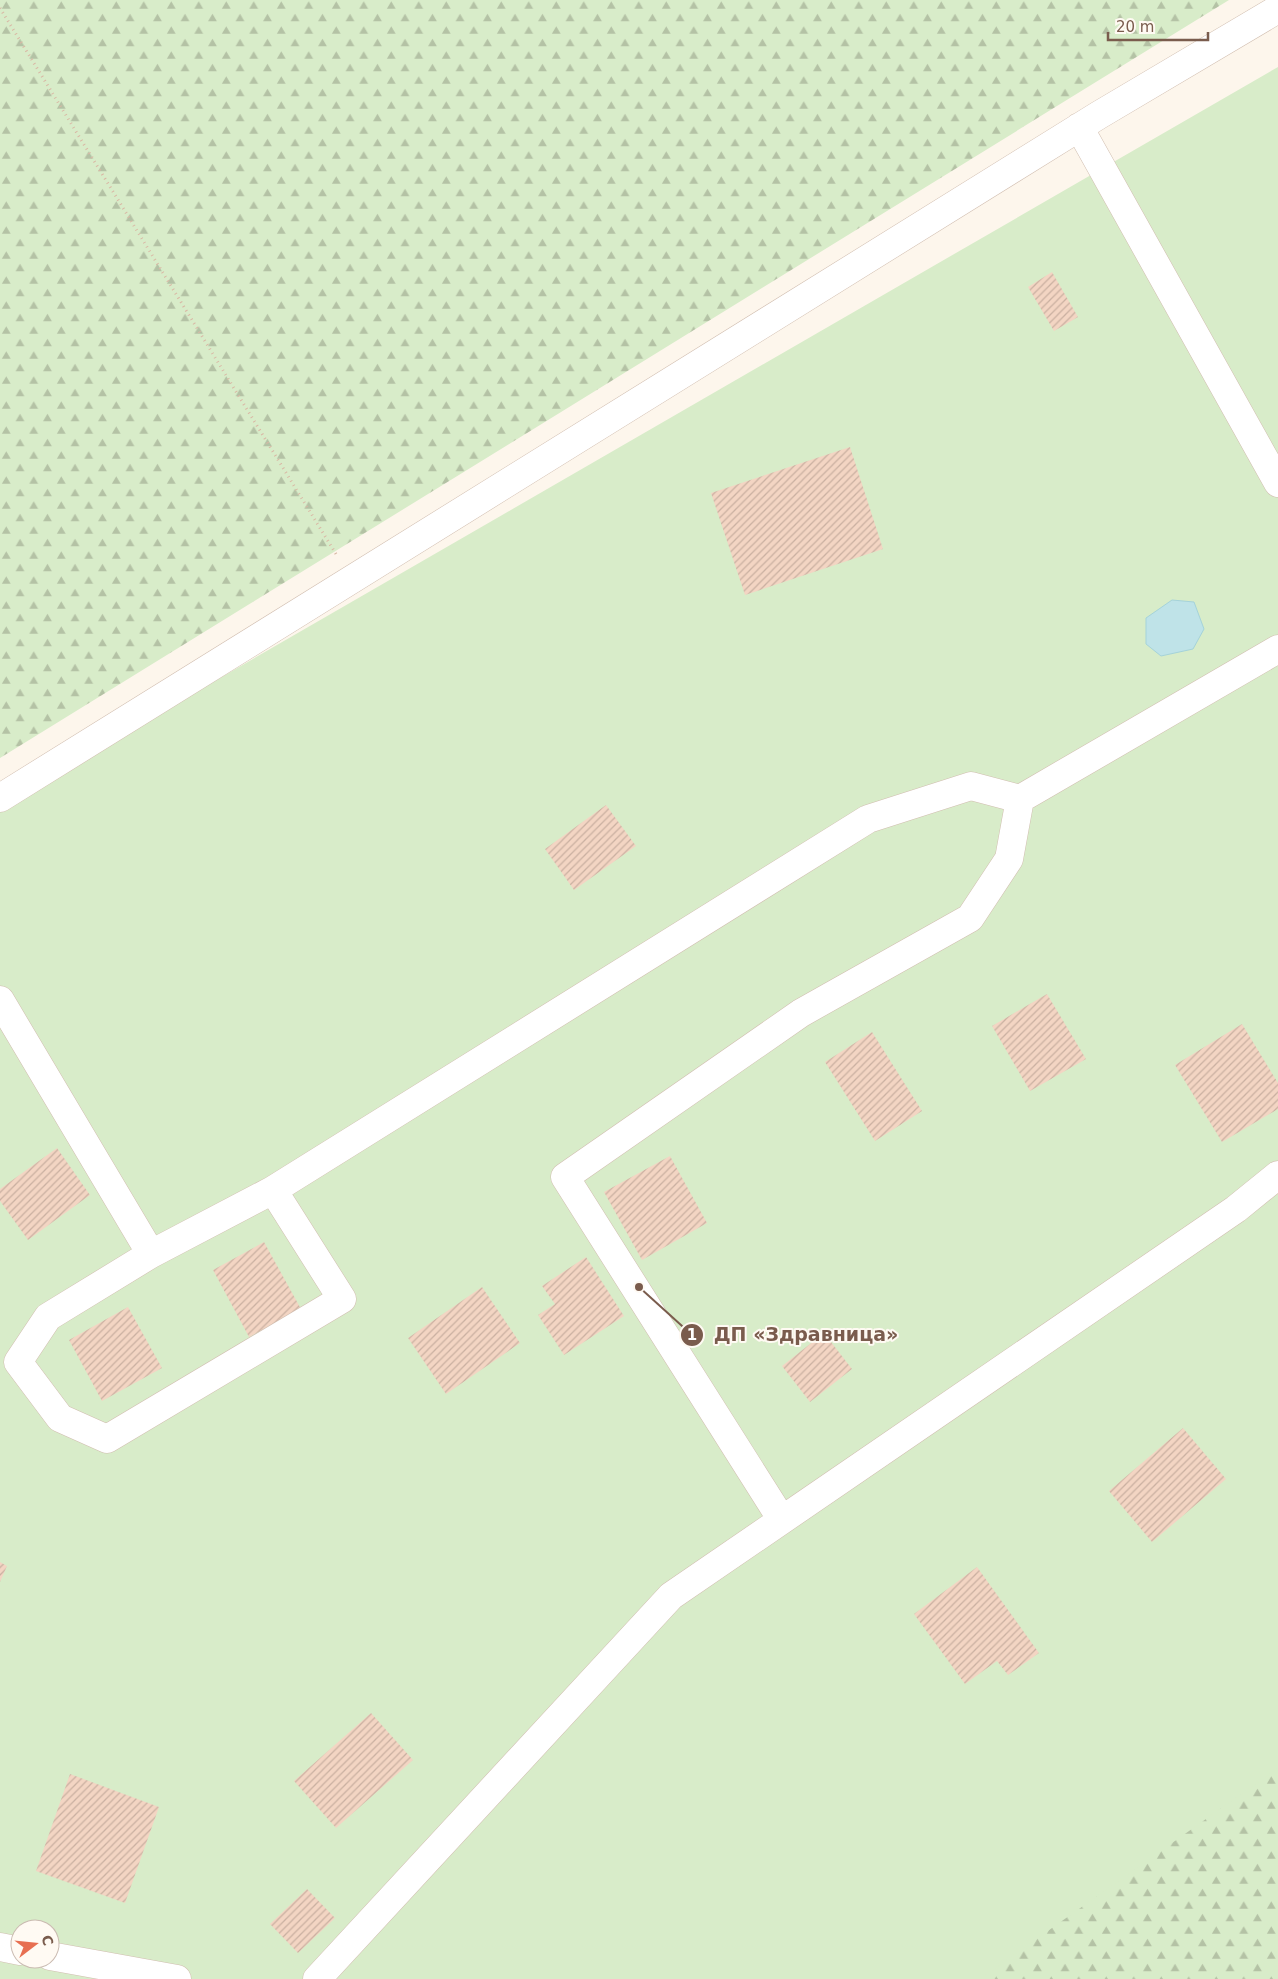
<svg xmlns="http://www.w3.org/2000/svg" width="1278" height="1979" font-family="'DejaVu Sans',sans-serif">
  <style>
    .forest { fill: url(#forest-firs) }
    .garden { fill: #d8ecc9; fill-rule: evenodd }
    .water { fill: #bfe3e8; stroke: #a5d3da }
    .building { fill: url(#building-hatch) }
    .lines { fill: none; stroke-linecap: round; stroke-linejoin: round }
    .minor-casing { stroke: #d1beb0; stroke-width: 29 }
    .path { stroke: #d9b8a5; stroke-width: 3; stroke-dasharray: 1 4; stroke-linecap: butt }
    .minor { stroke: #fff; stroke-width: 28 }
    .leader { fill: none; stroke: #7a5c4d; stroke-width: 2 }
    .callout-dot { fill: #7a5c4d; stroke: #fffaf3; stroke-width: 2 }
    .mark-label { font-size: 15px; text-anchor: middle; font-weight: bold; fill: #fff }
    .callout-label { font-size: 19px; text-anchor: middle; font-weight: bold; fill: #7a5c4d; stroke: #fffaf3; stroke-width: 4; stroke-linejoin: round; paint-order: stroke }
  </style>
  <defs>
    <pattern id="forest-firs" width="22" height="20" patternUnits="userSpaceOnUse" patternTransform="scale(1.25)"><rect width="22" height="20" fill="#d8ecc9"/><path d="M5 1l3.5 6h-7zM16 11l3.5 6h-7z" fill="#b4c2a5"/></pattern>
    <pattern id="building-hatch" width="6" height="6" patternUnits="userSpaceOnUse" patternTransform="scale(1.25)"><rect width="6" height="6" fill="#f3d5c3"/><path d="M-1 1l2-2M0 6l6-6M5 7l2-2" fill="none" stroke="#cab0a1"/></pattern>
  </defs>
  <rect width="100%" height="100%" fill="#fdf6ec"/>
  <path class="forest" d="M0,0H1229L0,758Z
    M1278,1544V1979H717Z"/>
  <path class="garden" d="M1278,67V1768L980,1979H0V805ZM20,1929H50V1959H20Z"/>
  <path class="water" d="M1172,600L1194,602L1204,629L1193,649L1161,656L1146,644V618Z"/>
  <path class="building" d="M1052,272L1078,317L1054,331L1028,287Z
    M850,447L883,549L745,595L711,493Z
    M606,805L636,846L574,890L545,849Z
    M1047,994L1086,1059L1030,1091L992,1026Z
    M1242,1024L1278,1083V1109L1222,1142L1175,1065Z
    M872,1032L922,1111L875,1141L825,1062Z
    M57,1148L90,1195L28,1240L0,1201V1189Z
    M670,1156L707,1223L642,1260L604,1192Z
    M264,1242L301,1309L249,1337L213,1270Z
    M586,1257L624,1316L564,1355L538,1315L555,1304L542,1286Z
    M482,1287L520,1343L446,1394L408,1338Z
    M128,1307L162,1368L102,1401L69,1340Z
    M824,1333L852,1369L810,1402L782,1366Z
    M1183,1428L1226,1479L1152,1542L1109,1491Z
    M0,1562L7,1566L0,1582Z
    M977,1567L1039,1653L1008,1675L997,1661L965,1684L914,1614Z
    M371,1713L413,1760L336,1828L294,1781Z
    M70,1774L159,1807L125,1903L36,1871Z
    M307,1889L335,1918L298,1953L270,1924Z"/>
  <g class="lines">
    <g class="minor-casing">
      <path id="minor" d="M1079,127L1278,483
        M0,798L1099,115L1278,9
        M0,1000L151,1254
        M273,1190L868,819L971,786L1020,799L1278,649
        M273,1190L342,1299L107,1439L60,1418L18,1362L48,1317L151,1254Z
        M782,1520L565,1177L801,1013L970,918L1009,859L1020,799
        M0,1947L20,1951
        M50,1956L177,1979
        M317,1979L671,1596L1236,1209L1278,1175"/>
    </g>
    <path class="path" d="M0,8L336,554"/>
    <use href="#minor" class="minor"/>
  </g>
  <path class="leader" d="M639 1287L692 1335"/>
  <g class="callout-dot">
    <circle cx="639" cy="1287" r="5"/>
    <circle cx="692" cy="1335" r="12"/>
  </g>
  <g class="mark-label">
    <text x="692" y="1340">1</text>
  </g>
  <g class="callout-label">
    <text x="806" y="1341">ДП «Здравница»</text>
  </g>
  <g transform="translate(35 1944) rotate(74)"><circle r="24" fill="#fffaf3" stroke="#cabbb1"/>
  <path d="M0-4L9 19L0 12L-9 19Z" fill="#e76f51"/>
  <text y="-8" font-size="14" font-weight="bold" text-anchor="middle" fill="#7a5c4d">С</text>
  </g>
  <path d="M1108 32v8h100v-8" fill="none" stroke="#7a5c4d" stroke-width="2.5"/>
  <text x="1116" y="32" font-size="15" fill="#7a5c4d" stroke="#fffaf3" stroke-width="4" paint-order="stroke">20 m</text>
</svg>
